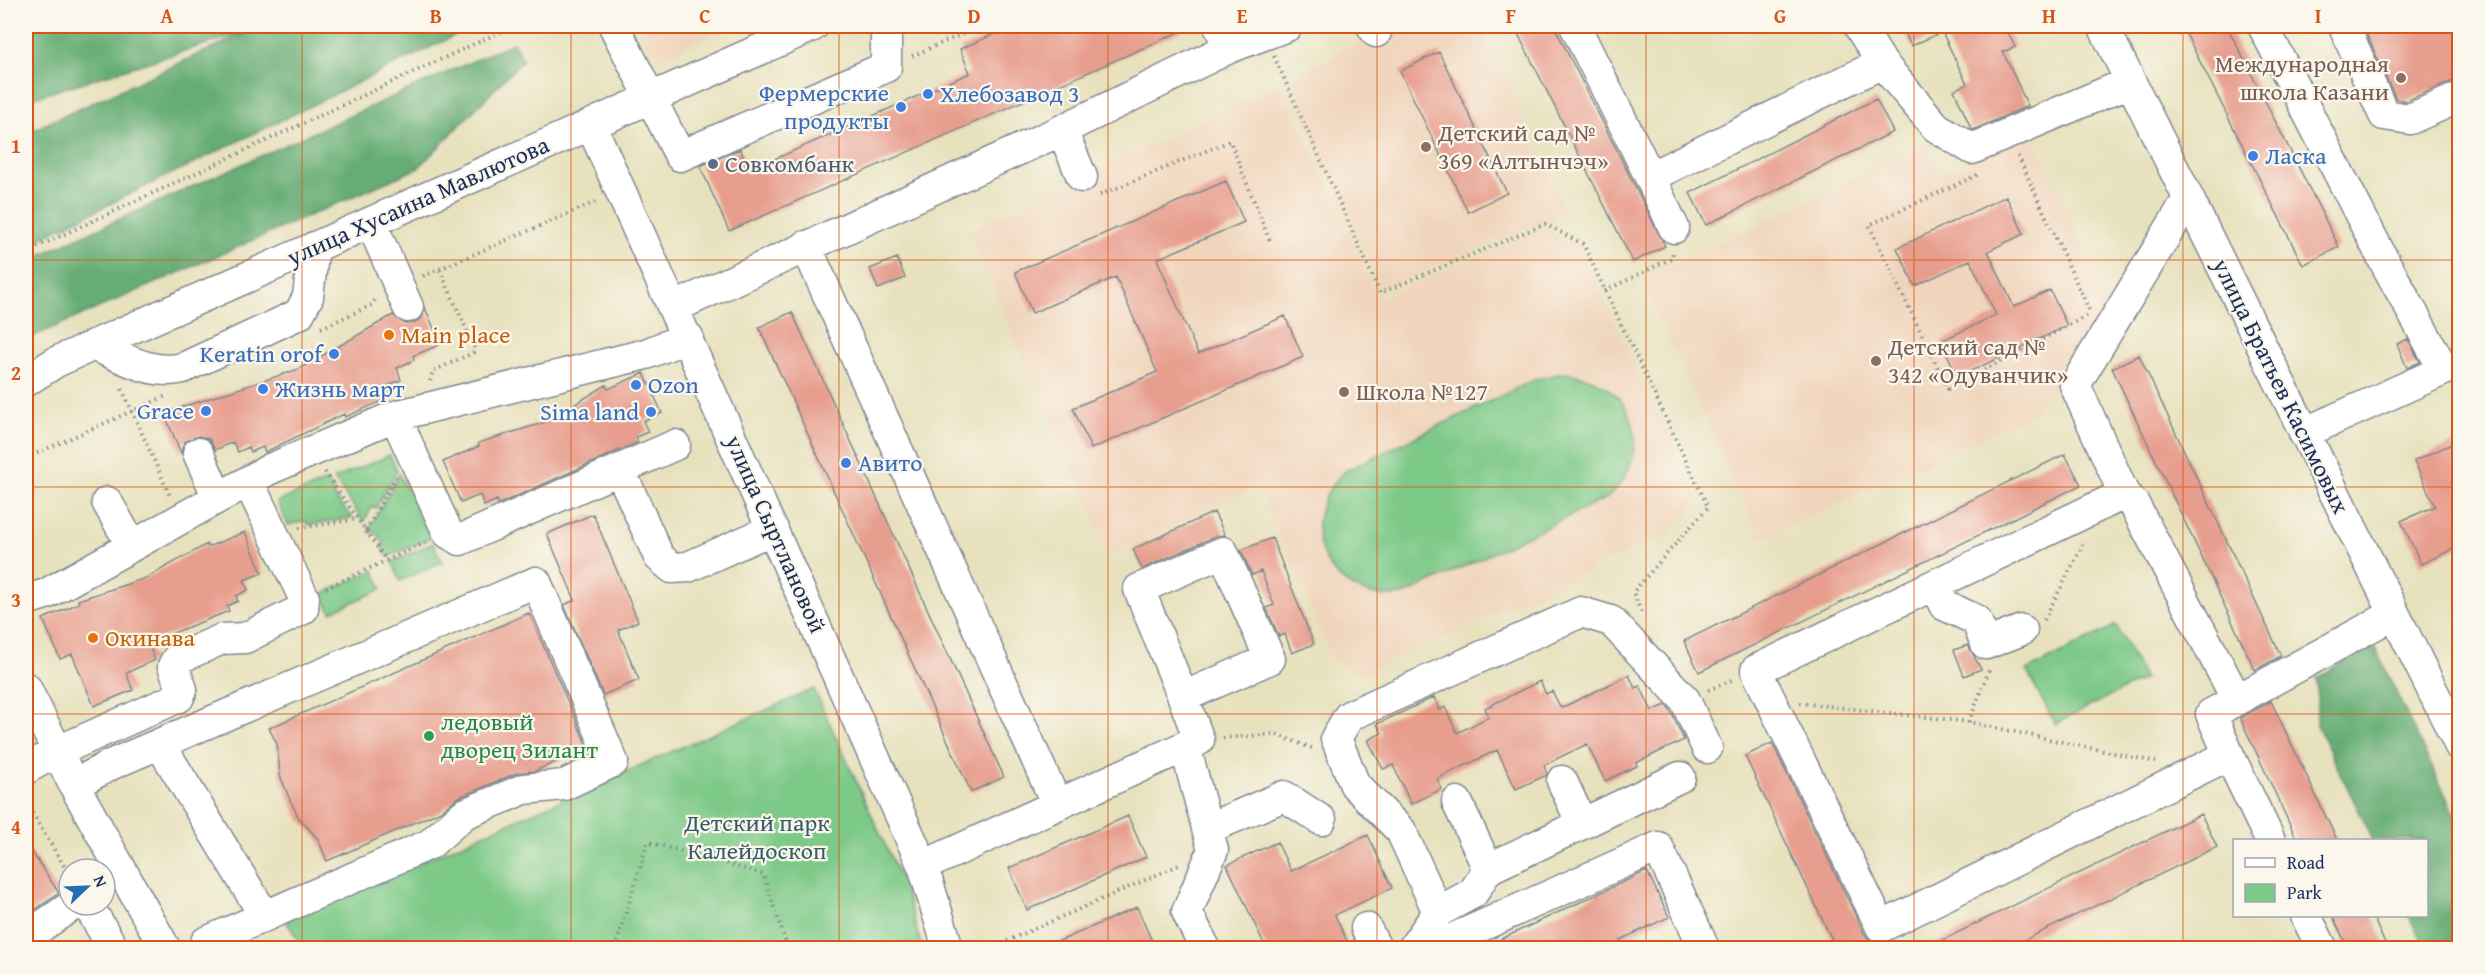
<svg xmlns="http://www.w3.org/2000/svg" width="2485" height="974" font-family="'Gentium Book Plus',serif">
  <style>
    .built { fill: #f0d5bc }
    .green { fill: #7dc987; stroke: #4c7c72; stroke-width: 1.5 }
    .forest { fill: #66ad74; stroke: #406e69; stroke-width: 1.5 }
    .building { fill: #e79e8e }
    .lines { fill: none; stroke-linecap: round; stroke-linejoin: round }
    .minor-casing { stroke: #81888e; stroke-width: 33 }
    .path { stroke: #81888e; stroke-width: 4; stroke-dasharray: 1.5 4.5; stroke-linecap: butt }
    .minor { stroke: #fff; stroke-width: 30 }
    .grid { fill: none; stroke: #d45514; stroke-width: 1.5; stroke-opacity: 0.55 }
    .education-dot { fill: #8d6e63; stroke: #fbf7ec; stroke-width: 2 }
    .shop-dot { fill: #3f7fe0; stroke: #fbf7ec; stroke-width: 2 }
    .service-dot { fill: #5c6f8a; stroke: #fbf7ec; stroke-width: 2 }
    .food-dot { fill: #e8710a; stroke: #fbf7ec; stroke-width: 2 }
    .leisure-dot { fill: #2e9e5b; stroke: #fbf7ec; stroke-width: 2 }
    .labels { text-anchor: middle; stroke-width: 4.5; stroke-linejoin: round; paint-order: stroke }
    .education-label { font-size: 24px; fill: #785e54; stroke: #fbf7ec; text-anchor: start }
    .shop-label { font-size: 24px; fill: #366cbe; stroke: #fbf7ec; text-anchor: start }
    .service-label { font-size: 24px; fill: #4e5e75; stroke: #fbf7ec; text-anchor: start }
    .street-label { font-size: 24px; fill: #1b2f5e; stroke: #fbf7ec }
    .food-label { font-size: 24px; fill: #c56008; stroke: #fbf7ec; text-anchor: start }
    .leisure-label { font-size: 24px; fill: #27864d; stroke: #fbf7ec; text-anchor: start }
    .park-label { font-size: 24px; fill: #385d6a; stroke: #fbf7ec }
    .neatline { fill: none; stroke: #d45514; stroke-width: 2 }
    .grid-label { font-size: 20px; text-anchor: middle; font-weight: bold; fill: #d45514 }
  </style>
  <rect width="100%" height="100%" fill="#fbf7ec"/>
  <filter id="ink" filterUnits="userSpaceOnUse"><feTurbulence type="fractalNoise" baseFrequency=".0167" numOctaves="2"/><feDisplacementMap in="SourceGraphic" scale="12" xChannelSelector="R" yChannelSelector="G"/><feConvolveMatrix kernelMatrix="1 2 1 2 8 2 1 2 1" color-interpolation-filters="sRGB"/></filter>
  <filter id="wash" filterUnits="userSpaceOnUse"><feTurbulence type="fractalNoise" baseFrequency=".008" numOctaves="4" result="noise"/><feDisplacementMap in="SourceGraphic" scale="24" xChannelSelector="R" yChannelSelector="G"/><feGaussianBlur stdDeviation="1.35" result="paint"/><feColorMatrix in="noise" values="0 0 0 0 0 0 0 0 0 0 0 0 0 0 0 0 0 1.4 0 .05"/><feComposite in="paint" operator="in"/></filter>
  <g filter="url(#wash)">
    <rect width="100%" height="100%" fill="#e7e1bd"/>
    <path class="built" d="M638,26H732L654,61Z
      M1387,26H1480L1566,213L1381,290L1287,82Z
      M1282,84L1378,298L1544,229L1580,248L1699,500L1668,534L1360,675L1333,661L1259,487L1111,555L967,231Z
      M2034,137L2112,308L2033,414L1760,539L1642,280L1928,143L1941,174Z"/>
    <path class="green" d="M1562,373C1633,377 1660,450 1607,498L1404,595C1327,606 1288,523 1345,471L1536,379Z
      M390,455L397,470L376,508L372,506L364,522L334,479Z
      M399,474L406,488L409,487L431,538L388,557L382,548L385,545L375,531L371,533L369,529Z
      M327,481L334,491L332,494L352,518L308,525L307,521L288,525L277,502Z
      M433,543L442,562L400,581L392,562Z
      M374,570L382,589L331,612L322,594Z
      M2116,625L2144,679L2055,724L2027,671Z
      M814,689L904,886L922,948H303L286,921Z"/>
    <path class="forest" d="M26,26H474L26,245V133L252,30L26,100Z
      M513,43L523,60L418,168L32,337L26,334V261Z
      M2373,644L2459,824V948H2425L2409,916H2426V840H2373L2317,725V678Z"/>
    <g id="blocks">
      <path class="building" d="M1013,26H1193L729,231L700,166L740,149L750,170L970,73L960,49Z
        M1514,26H1554L1665,246L1633,262Z
        M1902,26H2005L2015,47L2003,52L2028,106L1973,130L1971,128L1954,90L1967,84L1942,32L1911,46Z
        M2182,26H2227L2339,247L2303,265Z
        M2363,26H2460V78L2406,101L2396,99Z
        M1439,52L1507,193L1468,212L1400,71Z
        M1876,99L1893,132L1706,225L1690,193Z
        M1226,181L1244,222L1157,259L1198,354L1285,316L1303,357L1091,449L1073,408L1157,372L1116,277L1032,313L1015,272Z
        M2006,196L2024,234L1988,251L2014,307L2050,290L2067,326L1958,377L1941,341L1996,315L1970,260L1915,286L1897,248Z
        M897,258L905,278L878,289L870,269Z
        M425,308L441,344L413,356L414,360L397,368L401,380L389,385L391,390L379,395L382,401L345,417L344,414L265,452L263,447L251,452L249,447L238,452L233,442L215,450L209,439L199,436L184,442L181,453L164,413L299,369L393,315L405,324L414,323L422,317Z
        M792,312L1004,777L971,792L759,327Z
        M2408,339L2420,362L2407,368L2397,344Z
        M2139,355L2281,656L2255,670L2112,368Z
        M644,373L662,413L643,421L648,432L636,437L638,442L499,504L497,500L484,506L480,495L461,503L443,462L479,446L478,443L546,422L606,385L608,389Z
        M2454,443L2460,454V546L2421,564L2401,521L2435,506L2414,461Z
        M2065,454L2081,485L1699,672L1684,641Z
        M1214,512L1225,535L1216,536L1142,569L1133,549Z
        M593,514L638,621L618,630L639,680L603,695L564,605L575,600L547,534Z
        M245,532L262,573L244,580L248,590L236,596L238,601L227,606L229,611L148,643L155,660L126,673L133,690L94,706L72,654L60,659L43,619L79,603L78,600L146,578L207,544L208,547Z
        M1272,538L1314,644L1292,653L1285,634L1279,636L1266,608L1274,605L1261,571L1252,575L1241,550Z
        M529,613L588,748L535,771L517,773L457,798L441,811L327,861L318,839L299,818L290,800L280,775L277,744L269,728Z
        M1968,645L1981,669L1964,676L1954,650Z
        M1629,675L1635,688L1640,686L1652,711L1666,705L1670,710L1684,740L1636,763L1637,766L1605,781L1587,744L1544,765L1547,775L1516,789L1497,750L1437,779L1442,789L1411,804L1393,765L1383,769L1368,740L1382,733L1377,724L1434,697L1440,710L1445,707L1457,733L1489,717L1485,708L1540,681L1546,694L1552,691L1561,708Z
        M2271,701L2337,840H2297L2258,756L2240,718Z
        M1772,743L1865,935L1879,948H1836L1745,756Z
        M2201,814L2217,847L2008,948H1926Z
        M1128,816L1146,857L1027,910L1009,868Z
        M1368,835L1392,888L1335,915L1350,948H1266L1227,865L1277,842L1291,871Z
        M26,843L59,893L26,916Z
        M1647,871L1669,917L1620,940L1624,948H1482Z
        M1137,907L1155,948H1044Z
        M2332,915H2372L2387,948H2348Z"/>
    </g>
  </g>
  <g filter="url(#ink)">
    <use href="#blocks" fill-opacity="0" stroke="#81888e" stroke-width="1.5"/>
    <g class="lines">
      <g class="minor-casing">
        <path id="minor" d="M614,26L680,156L886,67V26
          M1219,26L1229,48
          M1372,26L1376,32
          M1575,26L1650,177L1882,63L1859,26
          M2103,26L2460,746
          M2263,26L2382,257L2444,370L2304,433
          M2344,26L2384,115L2410,119L2460,97
          M1882,63L1936,127L1972,149L2130,82
          M591,125L923,866L948,948
          M1062,130L1082,177
          M1650,177L1674,228
          M2188,199L2075,385L2124,494L1756,670L1881,927L2229,755L2211,714L2394,614
          M371,222L408,307
          M806,246L1057,805
          M675,307L1062,130L1229,48L1287,26
          M93,345C122,357 152,376 183,368L299,314L308,297L314,247
          M26,381L56,362L813,26
          M395,416L448,533L460,540L675,445
          M198,453L218,498
          M620,470L659,557L672,568L688,567L773,529
          M2124,494L2134,504L2236,698
          M107,502L132,546
          M1935,585L1944,605L1976,620L1986,644L2022,630
          M26,600L46,594L270,469L395,416L646,354L688,337
          M26,688L74,785L165,948
          M160,744L264,915
          M1185,746L1213,850L1187,912L1205,948
          M2229,755L2270,840
          M26,769L56,752L179,697L182,689L173,666L177,659L222,639L245,638L303,609L304,598L248,481
          M1562,781L1582,824
          M74,785L110,765L536,582L613,762L564,785L524,789L464,814L430,844L206,942
          M1457,802L1488,869
          M1207,829L1284,796L1321,820
          M923,866L1199,740L1183,697L1270,659L1223,552L1139,589L1183,697
          M88,905L113,948
          M1438,912L1473,893L1488,869L1680,777
          M2306,916L2322,948
          M1366,928L1376,948
          M26,937L73,905
          M1413,948L1438,912L1401,831L1355,785L1336,738L1349,716L1581,612L1611,621L1685,700L1707,748
          M1432,948L1658,847L1704,948"/>
      </g>
      <path class="path" d="M494,26L498,32
        M912,56L981,26
        M1274,56L1380,293L1545,224L1583,244L1708,507L1633,592L1642,615
        M2018,156L2090,312
        M1977,175L1869,225L1948,389L2086,316
        M1100,195L1230,141L1271,244
        M26,252L513,26
        M423,276L598,201
        M1605,291L1672,258L1673,252
        M321,328L372,305L376,298
        M430,381L433,371L473,353L475,349L440,270
        M122,389L171,498
        M26,458L166,396
        M325,472L387,561
        M299,528L358,519
        M366,530L396,477
        M326,588L425,543
        M2044,620L2085,541
        M1708,690L1734,679
        M1800,703L1969,722L2156,762
        M1969,722L1990,667
        M1223,738L1275,734L1314,749
        M26,803L69,874
        M1007,941L1179,865
        M615,948L648,842L763,874L788,948"/>
      <use href="#minor" class="minor"/>
    </g>
  </g>
  <path class="grid" d="M302,26V948M571,26V948M839,26V948M1108,26V948M1377,26V948M1646,26V948M1914,26V948M2183,26V948M26,260H2460M26,487H2460M26,714H2460"/>
  <g class="education-dot">
    <circle cx="2401" cy="78" r="6"/>
    <circle cx="1426" cy="147" r="6"/>
    <circle cx="1876" cy="361" r="6"/>
    <circle cx="1344" cy="392" r="6"/>
  </g>
  <g class="shop-dot">
    <circle cx="928" cy="94" r="6"/>
    <circle cx="901" cy="107" r="6"/>
    <circle cx="2253" cy="156" r="6"/>
    <circle cx="334" cy="354" r="6"/>
    <circle cx="636" cy="385" r="6"/>
    <circle cx="263" cy="389" r="6"/>
    <circle cx="206" cy="411" r="6"/>
    <circle cx="651" cy="412" r="6"/>
    <circle cx="846" cy="463" r="6"/>
  </g>
  <circle class="service-dot" cx="713" cy="164" r="6"/>
  <g class="food-dot">
    <circle cx="389" cy="335" r="6"/>
    <circle cx="93" cy="638" r="6"/>
  </g>
  <circle class="leisure-dot" cx="429" cy="736" r="6"/>
  <g class="labels">
    <g class="education-label">
      <text x="2389" y="72" text-anchor="end">Международная<tspan x="2389" dy="28">школа Казани</tspan></text>
      <text x="1438" y="141">Детский сад №<tspan x="1438" dy="28">369 «Алтынчэч»</tspan></text>
      <text x="1888" y="355">Детский сад №<tspan x="1888" dy="28">342 «Одуванчик»</tspan></text>
      <text x="1356" y="400">Школа №127</text>
    </g>
    <g class="shop-label">
      <text x="889" y="101" text-anchor="end">Фермерские<tspan x="889" dy="28">продукты</tspan></text>
      <text x="940" y="102">Хлебозавод 3</text>
      <text x="2265" y="164">Ласка</text>
      <text x="322" y="362" text-anchor="end">Keratin orof</text>
      <text x="648" y="393">Ozon</text>
      <text x="275" y="397">Жизнь март</text>
      <text x="194" y="419" text-anchor="end">Grace</text>
      <text x="639" y="420" text-anchor="end">Sima land</text>
      <text x="858" y="471">Авито</text>
    </g>
    <g class="service-label">
      <text x="725" y="172">Совкомбанк</text>
    </g>
    <g class="street-label">
      <text transform="translate(418 201) rotate(-24)" y="8">улица Хусаина Мавлютова</text>
      <text transform="translate(2281 386) rotate(64)" y="8">улица Братьев Касимовых</text>
      <text transform="translate(776 534) rotate(66)" y="8">улица Сыртлановой</text>
    </g>
    <g class="food-label">
      <text x="401" y="343">Main place</text>
      <text x="105" y="646">Окинава</text>
    </g>
    <g class="leisure-label">
      <text x="441" y="730">ледовый<tspan x="441" dy="28">дворец Зилант</tspan></text>
    </g>
    <g class="park-label">
      <text x="757" y="831">Детский парк<tspan x="757" dy="28">Калейдоскоп</tspan></text>
    </g>
  </g>
  <rect width="2485" height="974" fill="none" stroke="#fbf7ec" stroke-width="66"/>
  <rect x="2233" y="839" width="195" height="78" fill="#fbf7ec" stroke="#a1a7b3" stroke-width="1.5"/>
  <rect x="2245" y="858" width="30" height="9" fill="#ffffff" stroke="#a1a7b3" stroke-width="1.5"/>
  <text x="2287" y="869" font-size="18" fill="#1b2f5e">Road</text>
  <rect x="2245" y="884" width="30" height="18" fill="#7dc987" stroke="#a1a7b3" stroke-width="1.5"/>
  <text x="2287" y="899" font-size="18" fill="#1b2f5e">Park</text>
  <g transform="translate(87 887) rotate(67)"><circle r="28" fill="#fbf7ec" stroke="#a1a7b3" stroke-width="1.5"/>
  <path d="M0-4.5L10 22L0 15L-10 22Z" fill="#1f6fb2"/>
  <text y="-9" font-size="16" font-weight="bold" text-anchor="middle" fill="#1b2f5e">N</text>
  </g>
  <rect x="33" y="33" width="2419" height="908" class="neatline"/>
  <g class="grid-label">
    <text x="167" y="23">A</text>
    <text x="436" y="23">B</text>
    <text x="705" y="23">C</text>
    <text x="974" y="23">D</text>
    <text x="1242" y="23">E</text>
    <text x="1511" y="23">F</text>
    <text x="1780" y="23">G</text>
    <text x="2049" y="23">H</text>
    <text x="2318" y="23">I</text>
    <text x="16" y="153">1</text>
    <text x="16" y="380">2</text>
    <text x="16" y="607">3</text>
    <text x="16" y="834">4</text>
  </g>
</svg>
